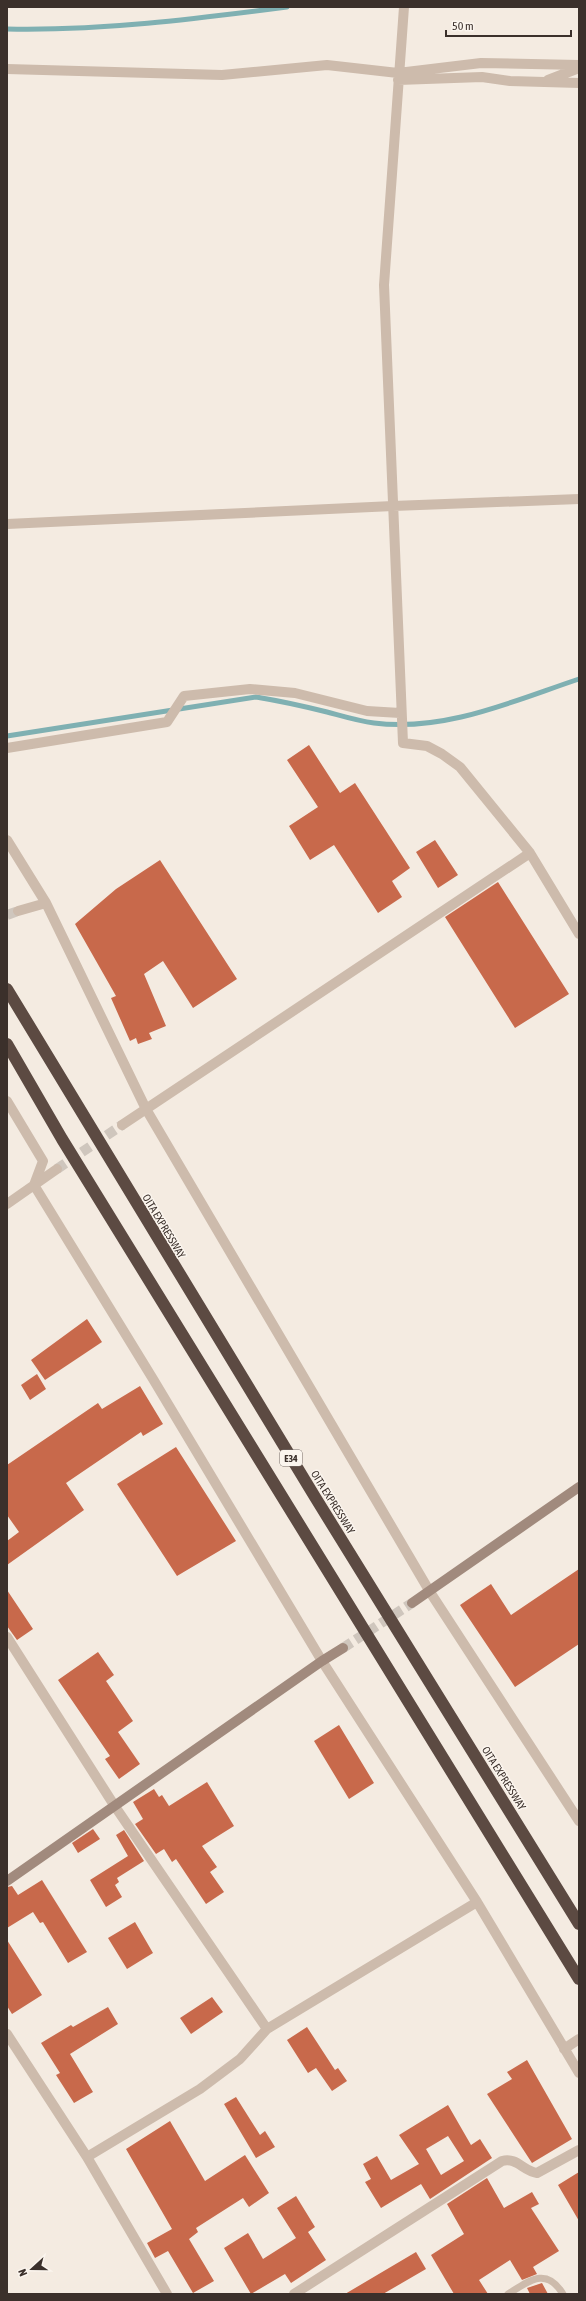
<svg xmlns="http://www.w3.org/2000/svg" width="586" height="2301" font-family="'Asap Condensed',sans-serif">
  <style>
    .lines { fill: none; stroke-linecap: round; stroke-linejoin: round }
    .stream { stroke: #7fb0b2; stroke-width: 5 }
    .building { fill: #c8694b; fill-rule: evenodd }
    .street-tunnel { stroke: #cfc6bd; stroke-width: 10; stroke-dasharray: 10 5; stroke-linecap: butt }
    .secondary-tunnel { stroke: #cfc6bd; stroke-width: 10; stroke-dasharray: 10 5; stroke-linecap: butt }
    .lane { stroke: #cdbbac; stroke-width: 7 }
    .street { stroke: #cdbbac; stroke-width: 10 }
    .secondary { stroke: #a18a7d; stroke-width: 10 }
    .highway { stroke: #5c4a42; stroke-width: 12 }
    .labels { text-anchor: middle; stroke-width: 3; stroke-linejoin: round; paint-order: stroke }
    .shield { fill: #fbf5ee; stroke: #756b66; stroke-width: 1 }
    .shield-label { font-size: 10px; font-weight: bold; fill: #3b302b }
    .street-label { font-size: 11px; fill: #3b302b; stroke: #fbf5ee }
  </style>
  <rect width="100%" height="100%" fill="#f4ebe1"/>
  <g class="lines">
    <path class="stream" d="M7,29C101,31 194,19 287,7
      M7,736L256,697C280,701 303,706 327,712C342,716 358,721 374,723C445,732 513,701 579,679"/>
  </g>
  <path class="building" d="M309,745L340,793L355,783L410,868L392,881L402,897L378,913L334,845L310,860L289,826L318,807L287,760Z
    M435,840L458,875L438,888L416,852Z
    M160,860L237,979L193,1008L163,961L144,974L166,1026L149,1033L152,1039L138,1044L136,1038L130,1041L111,998L116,996L75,924L116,889Z
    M498,882L569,994L515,1028L445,917Z
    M87,1319L102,1342L45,1380L31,1360Z
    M37,1374L46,1389L30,1400L21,1385Z
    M140,1386L163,1424L143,1436L141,1432L66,1483L84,1510L7,1565V1541L19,1532L7,1515V1465L98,1403L102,1409Z
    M176,1447L236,1541L177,1576L117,1484Z
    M579,1569V1644L515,1687L460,1605L491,1584L511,1615Z
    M7,1590L33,1629L17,1640L7,1626Z
    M98,1652L114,1675L106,1681L133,1721L118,1732L140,1764L119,1779L105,1759L110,1756L58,1680Z
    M339,1725L374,1783L349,1799L314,1741Z
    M207,1782L234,1826L202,1846L217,1867L210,1872L224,1892L206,1904L176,1859L172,1862L164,1849L156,1854L135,1824L143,1819L133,1802L154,1789L159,1797L162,1795L169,1806Z
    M93,1829L100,1839L78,1853L72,1843Z
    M124,1830L144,1861L117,1878L119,1882L115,1885L122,1897L106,1907L90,1880L128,1856L116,1835Z
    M42,1880L87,1952L68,1963L43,1922L40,1923L33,1912L7,1928V1887L12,1886L18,1895Z
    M135,1922L153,1953L127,1969L108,1938Z
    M7,1940L42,1995L12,2014L7,2006Z
    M212,1997L223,2012L191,2034L180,2018Z
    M108,2007L118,2024L70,2054L93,2092L74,2103L56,2075L60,2073L41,2043L71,2025L73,2027Z
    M307,2027L335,2070L338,2068L347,2081L332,2091L316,2068L308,2073L287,2040Z
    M527,2060L572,2139L532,2163L487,2094L512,2079L507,2072Z
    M236,2097L260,2135L265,2131L275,2147L256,2158L224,2104Z
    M448,2105L471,2145L480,2139L492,2158L430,2199L421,2184L381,2208L365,2182L371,2179L363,2164L377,2156L391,2180L419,2164L399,2135ZM448,2136L464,2161L441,2175L426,2149Z
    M170,2121L205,2181L245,2155L269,2193L249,2207L243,2198L196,2228L198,2232L189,2239L214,2281L193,2293L168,2251L155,2258L147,2243L172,2229L126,2149Z
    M579,2172V2221L558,2185Z
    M487,2178L504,2208L532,2192L539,2204L531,2208L559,2251L533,2267L537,2274L522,2280L510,2260L479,2280L488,2294H454L431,2255L464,2234L447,2204Z
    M296,2196L315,2227L308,2232L326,2260L291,2283L285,2274L251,2294L224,2248L248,2233L263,2259L296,2238L277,2208Z
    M416,2252L426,2269L383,2294H345Z
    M542,2283L548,2294H530L527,2288Z"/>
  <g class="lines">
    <path class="street-tunnel" d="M7,915L18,911
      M57,1169L122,1125"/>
    <path class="secondary-tunnel" d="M343,1648L412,1603"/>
    <path class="lane" d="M508,2294C529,2281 546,2266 563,2294"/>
    <path class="street" d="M404,7L384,285L403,743L427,746L442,754L460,767L530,853L579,934
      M7,69L222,75L327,65L398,73L481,63L579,65
      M398,80L482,77L510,81L579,83
      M548,80L579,68
      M7,524L393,506L579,499
      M7,748L167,722L184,696L250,689L295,693L367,711L400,713
      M7,840L46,903L146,1109L430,1592L579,1821
      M18,911L46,903
      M7,1101L43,1161L34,1185
      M122,1125L530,853
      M34,1185L153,1379L322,1661L477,1902L579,2073
      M7,1204L57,1169
      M7,1637L114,1805L267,2029
      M7,2034L87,2157L167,2294
      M564,2049L579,2039
      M87,2157L200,2089L240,2059L267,2029L477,1902
      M294,2294L502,2161C517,2157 523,2171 537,2173L579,2150"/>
    <path class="secondary" d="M412,1603L579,1487
      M7,1881L322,1661L343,1648"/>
    <path class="highway" d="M7,989L315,1497L579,1924
      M7,1044L62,1139L579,1979"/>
  </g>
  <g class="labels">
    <rect class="shield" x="280" y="1450" width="22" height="16" rx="3"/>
    <g class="shield-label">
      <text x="291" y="1462">E34</text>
    </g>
    <g class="street-label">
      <text transform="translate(164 1226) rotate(59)" y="4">OITA EXPRESSWAY</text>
      <text transform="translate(333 1502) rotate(58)" y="4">OITA EXPRESSWAY</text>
      <text transform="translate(504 1778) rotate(58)" y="4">OITA EXPRESSWAY</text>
    </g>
  </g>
  <rect width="586" height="2301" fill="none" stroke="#3b302b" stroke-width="16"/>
  <g transform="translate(32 2269) rotate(249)" stroke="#fbf5ee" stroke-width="3" paint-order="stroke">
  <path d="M0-3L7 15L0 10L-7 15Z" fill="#3b302b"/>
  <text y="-6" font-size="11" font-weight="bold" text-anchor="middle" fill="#3b302b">N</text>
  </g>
  <path d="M446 30v6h125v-6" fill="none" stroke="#3b302b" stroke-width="2"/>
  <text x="452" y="30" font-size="12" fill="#3b302b" stroke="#fbf5ee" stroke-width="3" paint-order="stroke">50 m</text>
</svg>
